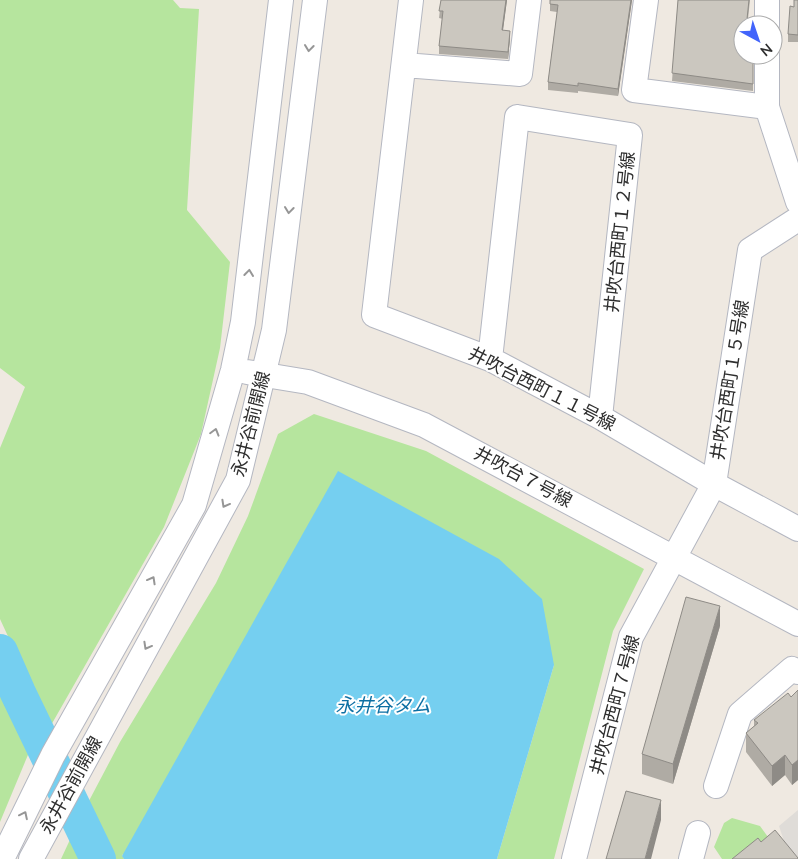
<svg xmlns="http://www.w3.org/2000/svg" width="798" height="859" font-family="Mulish,'Noto Sans JP',sans-serif">
  <style>
    .green { fill: #b6e59e }
    .plaza { fill: #dfdcd8 }
    .water { fill: #75cff0 }
    .lines { fill: none; stroke-linecap: round; stroke-linejoin: round }
    .river { stroke: #75cff0; stroke-width: 36 }
    .minor-casing { stroke: #b4b7c1; stroke-width: 26 }
    .minor { stroke: #fff; stroke-width: 24 }
    .wall { fill: #afaba4 }
    .shaded-wall { fill: #8e8b86 }
    .building { fill: #cbc7bf; stroke: #8e8b86 }
    .oneway { stroke: #969696 }
    .labels { text-anchor: middle; stroke-width: 4; stroke-linejoin: round; paint-order: stroke }
    .street-label { font-size: 18px; fill: #2e2e2e; stroke: #fff }
    .water-label { font-size: 19px; font-style: italic; fill: #0d6fa3; stroke: #fff }
  </style>
  <rect width="100%" height="100%" fill="#efe9e1"/>
  <path class="green" d="M0,0H173L180,8L199,9L187,210L230,262L220,348L201,434L164,527L50,727L0,619V448L25,387L0,368Z
    M314,414L426,451L644,569L613,631L554,859H497L554,665L122,855L124,859H61L81,816L120,742L216,583L248,516L278,434Z
    M0,680L30,750L0,822Z
    M732,818L760,826L768,837L741,859H722L714,847L724,823Z"/>
  <path class="plaza" d="M798,810V859L784,841L779,826Z"/>
  <path class="water" d="M338,471L499,559L542,599L554,665L497,859H124L122,856Z"/>
  <g class="lines">
    <path class="river" d="M0,652L18,693L98,859"/>
    <g class="minor-casing">
      <path id="minor" d="M411,0L374,315L490,359L600,417L714,484L798,529
        M646,0L634,90L767,107
        M767,25V0
        M767,55V107L798,202
        M404,65L520,74L529,0
        M490,359L517,117L630,135L600,417
        M247,372L308,382L424,425L798,624
        M716,786L740,714L792,669L798,672
        M2,859L53,755L194,505L233,370L243,322L281,0
        M31,859L238,480L274,330L315,0
        M574,859L631,637L714,484L750,250L798,219
        M691,859L698,833"/>
    </g>
    <use href="#minor" class="minor"/>
  </g>
  <path class="wall" d="M441,0H507L503,30L510,38L508,59L439,54V46L443,19L439,18Z
    M632,0L618,96L578,91V93L548,90V82L557,12L550,11V4Z
    M678,0H750L748,19L753,25L743,55H753V91L672,81Z
    M798,0V42H788V34L794,7Z
    M720,626L673,784L642,774V754Z
    M798,690V780L792,785L785,775L772,786L746,752V733L754,726V720L791,697Z"/>
  <path class="shaded-wall" d="M506,0H507L502,37V30Z
    M631,0H632L618,96V89Z
    M510,31V38L508,59V52Z
    M720,606V626L673,784V764Z
    M785,755V775L772,786V766Z
    M798,760V780L792,785V765Z
    M661,800V820L651,859H645Z"/>
  <path class="building" d="M441,0H506L502,30L510,31L508,52L439,46L443,11H439Z
    M550,0H631L618,89L578,83V86L548,82L558,5L550,4Z
    M678,0H749L747,19L753,20V25H743V55H753V84L672,73Z
    M794,0H798V35L788,34L790,6L794,7Z
    M686,597L720,606L673,764L642,754Z
    M798,690V760L792,765L785,755L772,766L746,733L758,723L754,720L788,693L791,697Z
    M626,791L661,800L645,859H606Z
    M775,830L798,858V859H732L758,838L761,842Z"/>
  <defs><path id="oneway-chevron" d="M-2-3.5L2.5 0L-2 3.5" fill="none" stroke-width="1.6" stroke-linecap="round" stroke-linejoin="round" transform="scale(1.25)"/></defs>
  <g class="oneway">
    <use href="#oneway-chevron" transform="translate(309 48) rotate(97)"/>
    <use href="#oneway-chevron" transform="translate(289 210) rotate(97)"/>
    <use href="#oneway-chevron" transform="translate(249 273) rotate(-83)"/>
    <use href="#oneway-chevron" transform="translate(215 432) rotate(-74)"/>
    <use href="#oneway-chevron" transform="translate(225 504) rotate(119)"/>
    <use href="#oneway-chevron" transform="translate(152 580) rotate(-61)"/>
    <use href="#oneway-chevron" transform="translate(147 646) rotate(119)"/>
    <use href="#oneway-chevron" transform="translate(24 815) rotate(-64)"/>
  </g>
  <g class="labels">
    <g class="street-label">
      <text transform="translate(620 232) rotate(-84)" y="6">井吹台西町１２号線</text>
      <text transform="translate(730 380) rotate(-81)" y="6">井吹台西町１５号線</text>
      <text transform="translate(542 389) rotate(27)" y="6">井吹台西町１１号線</text>
      <text transform="translate(251 424) rotate(-76)" y="6">永井谷前開線</text>
      <text transform="translate(523 477) rotate(28)" y="6">井吹台７号線</text>
      <text transform="translate(615 705) rotate(-75)" y="6">井吹台西町７号線</text>
      <text transform="translate(71 785) rotate(-61)" y="6">永井谷前開線</text>
    </g>
    <g class="water-label">
      <text x="383" y="712">永井谷タム</text>
    </g>
  </g>
  <g transform="translate(758 40) rotate(140)"><circle r="24" fill="#ffffff" stroke="#ababab"/>
  <path d="M0-4L9 19L0 12L-9 19Z" fill="#4264fb"/>
  <text y="-8" font-size="14" font-weight="bold" text-anchor="middle" fill="#2e2e2e">N</text>
  </g>
</svg>
